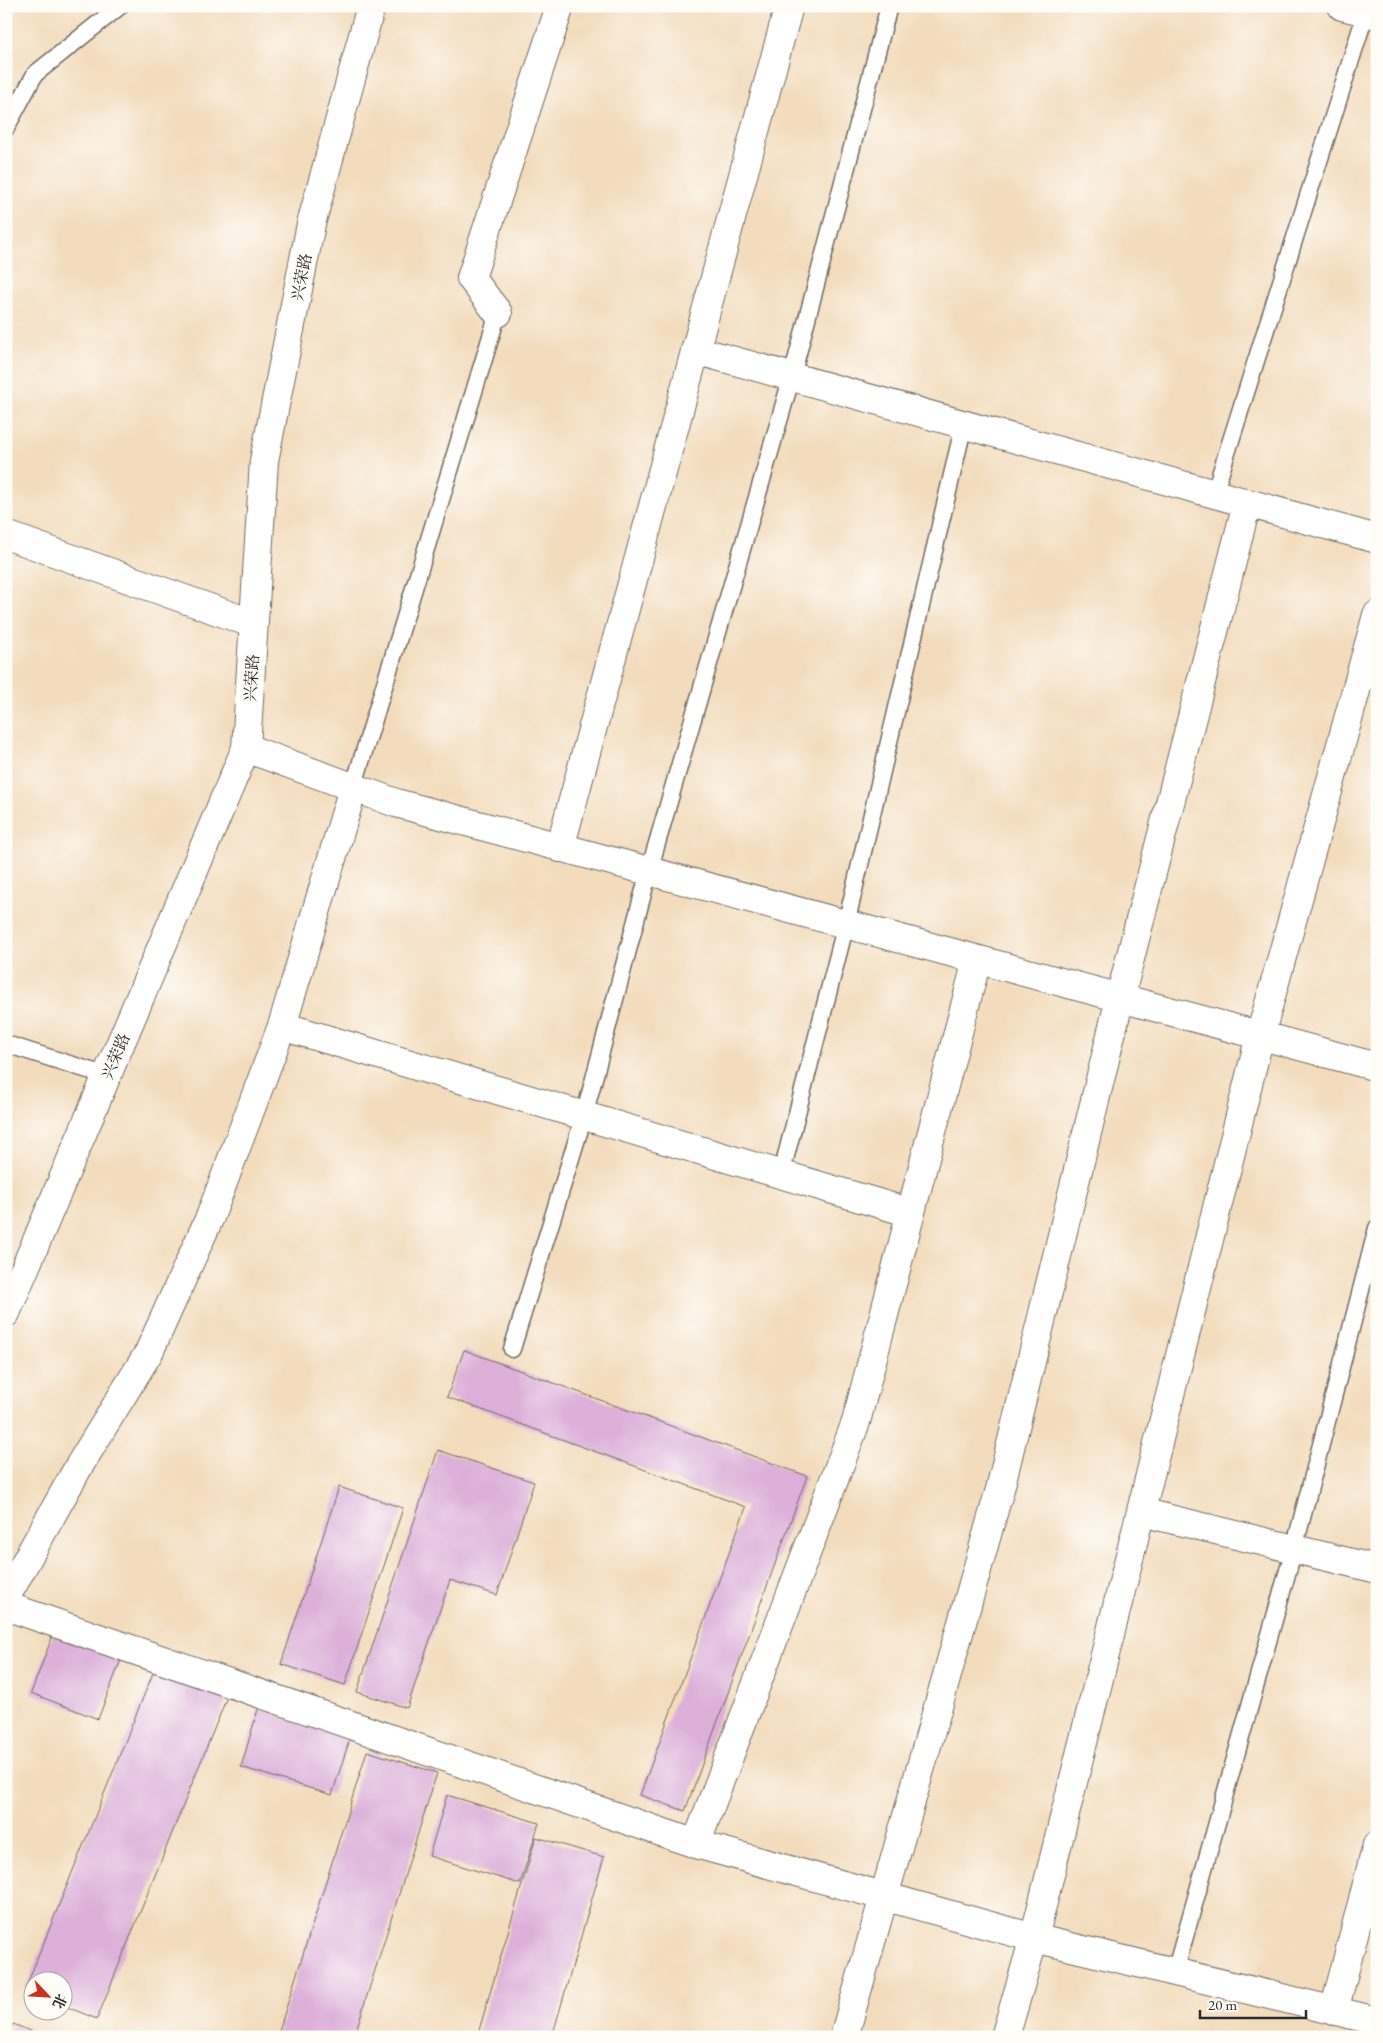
<svg xmlns="http://www.w3.org/2000/svg" width="1383" height="2043" font-family="'EB Garamond','Noto Serif SC',serif">
  <style>
    .building { fill: #ddb0da }
    .lines { fill: none; stroke-linecap: round; stroke-linejoin: round }
    .service-casing { stroke: #71695e; stroke-width: 19 }
    .minor-casing { stroke: #71695e; stroke-width: 30 }
    .service { stroke: #fff; stroke-width: 16 }
    .minor { stroke: #fff; stroke-width: 28 }
    .labels { text-anchor: middle; stroke-width: 4.5; stroke-linejoin: round; paint-order: stroke }
    .street-label { font-size: 16px; fill: #2b2b2b; stroke: #fdfcf7 }
  </style>
  <rect width="100%" height="100%" fill="#fdfcf7"/>
  <filter id="ink" filterUnits="userSpaceOnUse"><feTurbulence type="fractalNoise" baseFrequency=".02" numOctaves="2"/><feDisplacementMap in="SourceGraphic" scale="10" xChannelSelector="R" yChannelSelector="G"/><feConvolveMatrix kernelMatrix="1 2 1 2 8 2 1 2 1" color-interpolation-filters="sRGB"/></filter>
  <filter id="wash" filterUnits="userSpaceOnUse"><feTurbulence type="fractalNoise" baseFrequency=".0096" numOctaves="4" result="noise"/><feDisplacementMap in="SourceGraphic" scale="20" xChannelSelector="R" yChannelSelector="G"/><feGaussianBlur stdDeviation="1.12" result="paint"/><feColorMatrix in="noise" values="0 0 0 0 0 0 0 0 0 0 0 0 0 0 0 0 0 1.4 0 .05"/><feComposite in="paint" operator="in"/></filter>
  <g filter="url(#wash)">
    <rect width="100%" height="100%" fill="#f3dcbd"/>
    <g id="blocks">
      <path class="building" d="M464,1350L807,1476L685,1811L640,1795L746,1507L447,1397Z
        M438,1450L534,1482L497,1595L450,1580L407,1708L357,1692Z
        M339,1487L403,1508L345,1685L281,1664Z
        M54,1632L122,1657L98,1719L31,1693Z
        M155,1668L227,1697L97,2019L62,2005V1980H32V1992L25,1989Z
        M259,1706L351,1735L332,1795L241,1767Z
        M367,1751L437,1773L354,2037H277Z
        M447,1795L539,1823L520,1884L429,1856Z
        M536,1837L604,1857L552,2037H477Z
        M13,2024L46,2037H8Z"/>
    </g>
  </g>
  <g filter="url(#ink)">
    <use href="#blocks" fill-opacity="0" stroke="#71695e" stroke-width="1"/>
    <g class="lines">
      <g class="service-casing">
        <path id="service" d="M6,128L35,74L120,6
          M1214,494L1368,6
          M353,788L498,313
          M6,1044L107,1076
          M781,1175L846,924L964,424
          M512,1349L584,1116L649,871L792,376L889,6
          M1175,1972L1294,1549L1377,1228"/>
      </g>
      <g class="minor-casing">
        <path id="minor" d="M1342,6L1377,15
          M498,313L471,278L560,6
          M695,350L1377,539
          M6,535L254,624
          M246,748L396,803L1377,1067
          M560,848L789,6
          M282,1026L911,1213
          M6,1313L246,748L264,461L311,224L371,6
          M1141,1512L1377,1569
          M6,1597L79,1466L149,1352L210,1217L282,1026L353,788
          M6,1606L696,1844L1034,1938L1377,2021
          M696,1844L856,1422L977,960
          M1334,2011L1377,1845
          M844,2037L1000,1489L1120,998L1247,503
          M1005,2037L1034,1938L1260,1036L1377,615"/>
      </g>
      <use href="#service" class="service"/>
      <use href="#minor" class="minor"/>
    </g>
  </g>
  <g class="labels">
    <g class="street-label">
      <text transform="translate(301 277) rotate(-79)" y="6">兴荣路</text>
      <text transform="translate(251 678) rotate(-86)" y="6">兴荣路</text>
      <text transform="translate(115 1056) rotate(-67)" y="6">兴荣路</text>
    </g>
  </g>
  <rect width="1383" height="2043" fill="none" stroke="#fdfcf7" stroke-width="25"/>
  <g transform="translate(48 1996) rotate(115)"><circle r="24" fill="#fdfcf7" stroke="#a9a8a5"/>
  <path d="M0-4L9 19L0 12L-9 19Z" fill="#c8321e"/>
  <text y="-8" font-size="14" font-weight="bold" text-anchor="middle" fill="#2b2b2b">北</text>
  </g>
  <path d="M1200 2010v8h106v-8" fill="none" stroke="#2b2b2b" stroke-width="2.5"/>
  <text x="1208" y="2010" font-size="15" fill="#2b2b2b" stroke="#fdfcf7" stroke-width="4" paint-order="stroke">20 m</text>
</svg>
